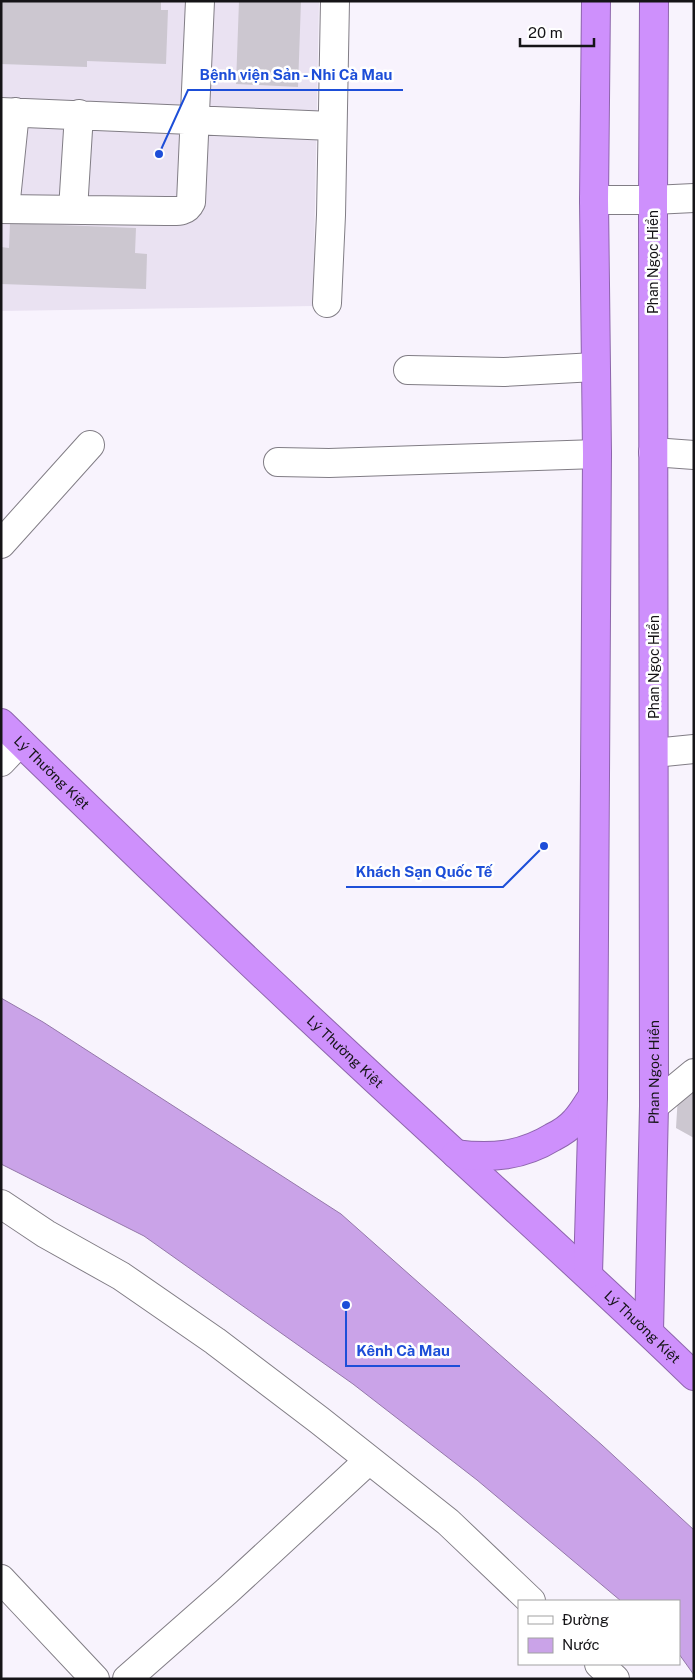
<svg xmlns="http://www.w3.org/2000/svg" width="695" height="1680" font-family="'Public Sans',sans-serif">
  <style>
    .built { fill: #eae2f2 }
    .water { fill: #caa3e8; stroke: #9478a9 }
    .building { fill: #ccc7d0 }
    .lines { fill: none; stroke-linecap: round; stroke-linejoin: round }
    .minor-casing { stroke: #817d85; stroke-width: 30 }
    .highway-casing { stroke: #8d65ac; stroke-width: 30 }
    .minor { stroke: #fff; stroke-width: 28 }
    .highway { stroke: #ce90fc; stroke-width: 28 }
    .labels { text-anchor: middle; stroke-width: 5; stroke-linejoin: round; paint-order: stroke }
    .street-label { font-size: 14px; fill: #151417; stroke: #fff }
    .leader { fill: none; stroke: #1d4ed8; stroke-width: 2 }
    .callout-dot { fill: #1d4ed8; stroke: #fff; stroke-width: 2 }
    .callout-label { font-size: 15px; text-anchor: middle; font-weight: bold; fill: #1d4ed8; stroke: #fff; stroke-width: 5; stroke-linejoin: round; paint-order: stroke }
  </style>
  <rect width="100%" height="100%" fill="#f8f3fd"/>
  <path class="built" d="M1,1H319L313,306L1,311Z"/>
  <path class="water" d="M1,998L43,1022L341,1214L602,1445L694,1530V1675L679,1654V1601H621L477,1480L353,1384L144,1236L1,1164Z"/>
  <path class="building" d="M1,1H161V10H168L166,64L87,61V67L1,64Z
    M239,1H301L298,87L236,84Z
    M10,223L136,228L135,253L147,254L146,289L1,284V247L9,248Z
    M694,1082V1138L676,1128L678,1095Z"/>
  <g class="lines">
    <g class="minor-casing">
      <path id="minor" d="M1,112L332,126
        M594,200H653L694,198
        M1,209L166,211C176,211 186,213 191,202L200,1
        M5,209L15,112
        M73,210L79,114
        M327,303L331,215L335,1
        M408,370L504,372L595,367
        M653,452L694,455
        M278,462L329,463L597,454
        M1,544L90,445
        M654,753L694,749
        M1,762L20,742
        M654,1106L694,1073
        M1,1204L46,1234L121,1276L215,1341L319,1420L448,1522L531,1601
        M1,1579L95,1679
        M599,1664L615,1679
        M127,1679L227,1591L369,1460"/>
    </g>
    <g class="highway-casing">
      <g id="highway">
        <path id="s1" d="M1,723C150,869 302,1013 456,1154C536,1228 616,1300 694,1376"/>
        <path d="M456,1154C491,1159 522,1156 553,1137C561,1133 569,1128 575,1121C582,1114 587,1104 593,1096"/>
        <path d="M588,1274L593,1096L597,454L594,200L596,1"/>
        <path id="s2" d="M649,1332L654,1106L653,200L654,1"/>
      </g>
    </g>
    <use href="#minor" class="minor"/>
    <use href="#highway" class="highway"/>
  </g>
  <g class="labels">
    <g class="street-label">
      <text transform="translate(653 262) rotate(-90)" y="5">Phan Ngọc Hiển</text>
      <text transform="translate(654 667) rotate(-90)" y="5">Phan Ngọc Hiển</text>
      <text dy="5" stroke="none"><textPath href="#s1" startOffset="71">Lý Thường Kiệt</textPath></text>
      <text dy="5" stroke="none"><textPath href="#s1" startOffset="476">Lý Thường Kiệt</textPath></text>
      <text dy="5" stroke="none"><textPath href="#s2" startOffset="260">Phan Ngọc Hiển</textPath></text>
      <text dy="5" stroke="none"><textPath href="#s1" startOffset="881">Lý Thường Kiệt</textPath></text>
    </g>
  </g>
  <path class="leader" d="M159 154L188 90H403M544 846L503 887H346M346 1305L346 1366H460"/>
  <g class="callout-dot">
    <circle cx="159" cy="154" r="5"/>
    <circle cx="544" cy="846" r="5"/>
    <circle cx="346" cy="1305" r="5"/>
  </g>
  <g class="callout-label">
    <text x="296" y="80">Bệnh viện Sản - Nhi Cà Mau</text>
    <text x="424" y="877">Khách Sạn Quốc Tế</text>
    <text x="403" y="1356">Kênh Cà Mau</text>
  </g>
  <rect width="695" height="1680" fill="none" stroke="#151417" stroke-width="5"/>
  <rect x="518" y="1600" width="162" height="65" fill="#ffffff" stroke="#a1a1a2"/>
  <rect x="528" y="1616" width="25" height="8" fill="#ffffff" stroke="#a1a1a2"/>
  <text x="562" y="1625" font-size="15" fill="#151417">Đường</text>
  <rect x="528" y="1638" width="25" height="15" fill="#caa3e8" stroke="#a1a1a2"/>
  <text x="562" y="1650" font-size="15" fill="#151417">Nước</text>
  <path d="M520 38v8h74v-8" fill="none" stroke="#151417" stroke-width="2.5"/>
  <text x="528" y="38" font-size="15" fill="#151417" stroke="#ffffff" stroke-width="4" paint-order="stroke">20 m</text>
</svg>
